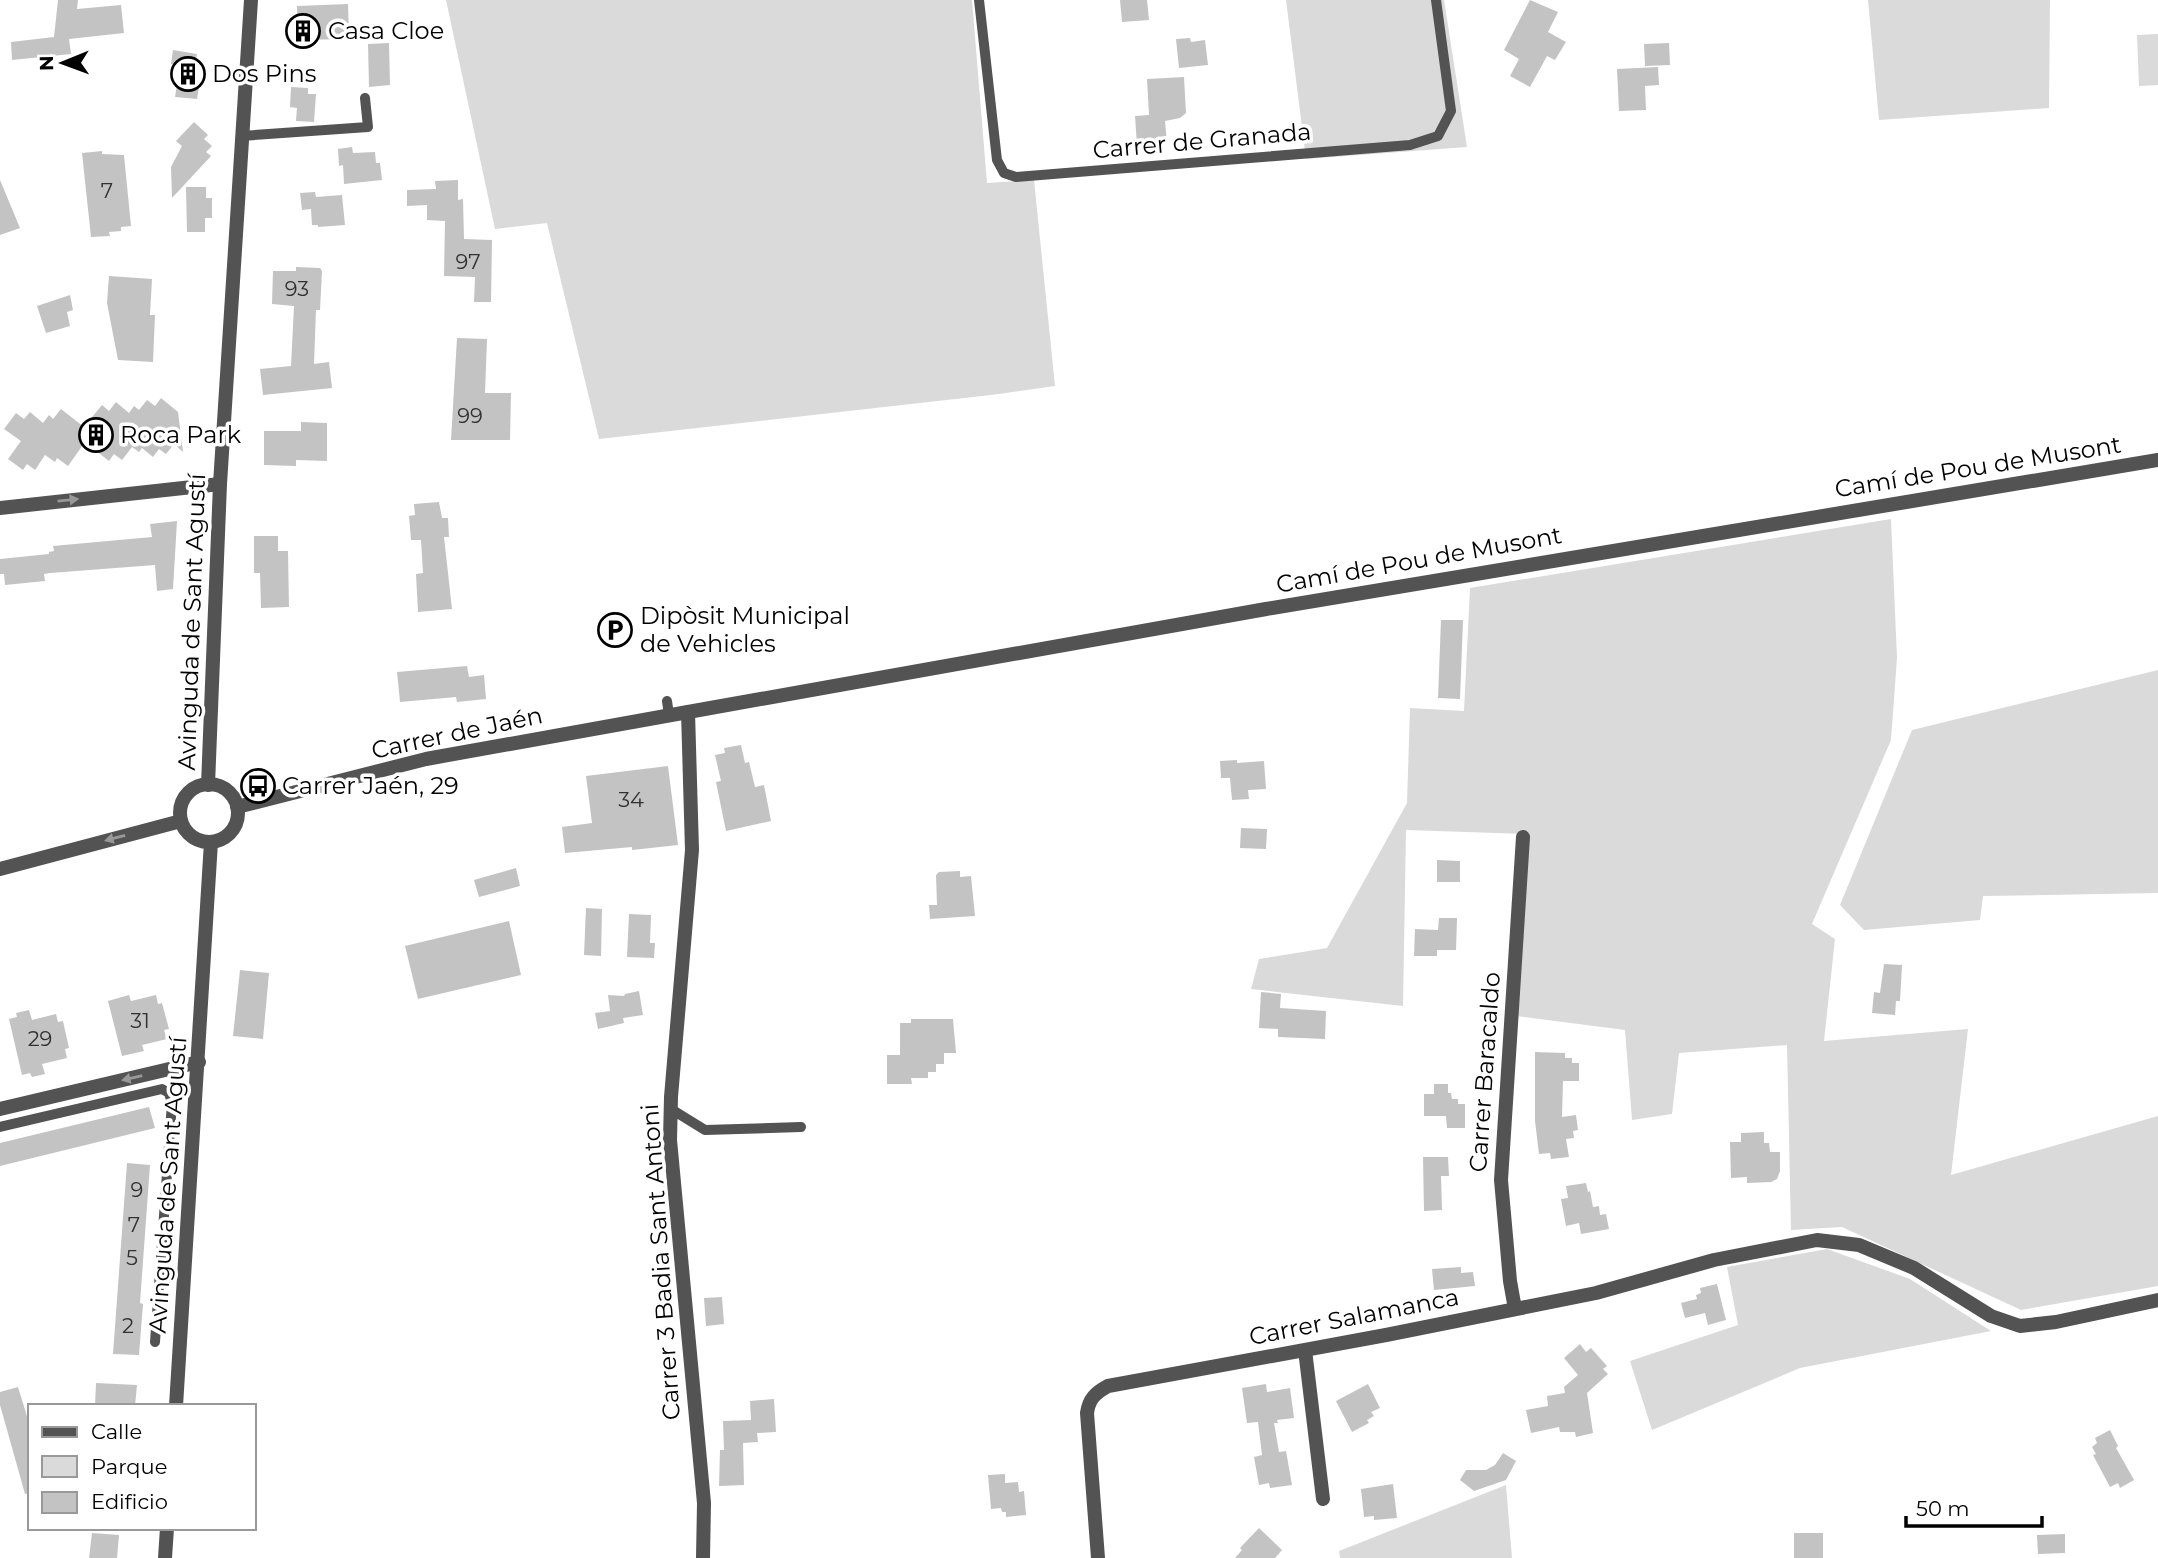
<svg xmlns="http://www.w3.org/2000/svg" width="2158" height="1558" font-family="Montserrat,sans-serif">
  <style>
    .green { fill: #dadada }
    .building { fill: #c3c3c3 }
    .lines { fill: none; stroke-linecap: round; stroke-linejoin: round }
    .service { stroke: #535353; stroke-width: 10 }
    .minor { stroke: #535353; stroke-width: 14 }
    .tertiary { stroke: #535353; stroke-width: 14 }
    .oneway { fill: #989898 }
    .labels { text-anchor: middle; stroke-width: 7; stroke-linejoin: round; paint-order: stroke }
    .number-label { font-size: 21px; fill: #313131 }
    .poi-label { font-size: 24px; fill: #000; stroke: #fff; text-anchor: start }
    .street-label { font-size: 24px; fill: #000; stroke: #fff }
  </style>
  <rect width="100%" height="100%" fill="#fff"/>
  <path class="green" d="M446,0H972L987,183L1034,180L1055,386L991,395L599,439L547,223L495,229Z
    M1286,0H1444L1467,147L1306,159Z
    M1868,0H2050L2049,108L1879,120Z
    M2158,34V85L2139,86L2137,35Z
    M1891,519L1897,658L1891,740L1812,924L1835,939L1824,1041L1968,1029L1951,1175L2158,1116V1286L2021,1310L1842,1227L1791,1230L1787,1045L1679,1053L1672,1114L1632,1120L1625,1030L1516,1016L1528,834L1406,830L1403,1006L1251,989L1259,959L1327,948L1407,803L1410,708L1464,711L1470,588Z
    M2158,670V893L1983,896L1980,920L1864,930L1840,905L1912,730Z
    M1827,1249L1910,1279L1991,1331L1800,1368L1652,1430L1630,1361L1738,1325L1727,1267Z
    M1506,1485L1512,1558H1340L1339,1551Z"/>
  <path class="building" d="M58,0H78L77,9L121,5L124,33L69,39L71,54L12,60L11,42L54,37Z
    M1120,0H1147L1149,20L1122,22Z
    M1530,0L1558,12L1548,32L1566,42L1555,60L1547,56L1530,87L1510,76L1519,59L1504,50Z
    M348,4L349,39L298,40L297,6Z
    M1190,38L1191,42L1205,40L1208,65L1179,68L1176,39Z
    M389,43L390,85L369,87L368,44Z
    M1669,43L1670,65L1645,66L1644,44Z
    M173,50L197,54L194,73L201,75L197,99L175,97L180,66L171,64Z
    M1658,67L1659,85L1645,86L1646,110L1619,111L1617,69Z
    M1184,77L1186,113L1180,118L1165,121L1167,143L1137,145L1135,116L1149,115L1147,79Z
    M291,87L308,88V94H316L314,122L296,121L297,108L290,107Z
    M194,122L208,135L204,139L212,146L206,152L211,156L172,198L171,167L182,146L176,141Z
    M352,147L353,153L375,152L376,163H380L382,180L344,184L343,165L339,166L338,149Z
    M102,151V154L124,155L131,226L121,227V231L109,232L110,236L91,237L82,153Z
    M0,180L20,228L0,235Z
    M458,180V200L463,199L464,239L492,240L491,302H474L475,277L444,276L445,221L427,220V205L407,206V190L436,189L435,181Z
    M186,187H206V198H212V218H205V232H187Z
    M315,192L316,197L342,195L345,225L318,227V225H312L311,209L302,210L300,193Z
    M296,267L320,268L322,271L320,310H316L314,364L329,362L332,388L263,395L260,369L291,366L294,306L272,304L273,271H296Z
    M109,276L152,279L150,315H155L153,362L118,360L107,303Z
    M70,295L73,310L67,312L70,326L46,333L37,306Z
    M457,338L487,339L485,393H511L510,440H451Z
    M161,398L178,412L183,452L174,444L166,454L159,449L153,457L142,448L139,452L132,447L122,460L114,454L109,461L85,442L68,466L57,458L55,462L45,455L35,470L27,464L23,470L8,459L21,441L4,429L16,413L24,419L30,412L43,423L49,415L53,419L61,409L84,427L102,405L109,411L116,402L129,413L134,406L139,410L147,400L155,406Z
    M301,422L327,423V461L296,460V466L264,465V431H301Z
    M439,502L442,518H448L449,537H444L452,609L418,612L416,574L423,573L421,540H411L409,516L415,515L414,504Z
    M177,521L173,589L157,591L155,565L50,573L44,574L45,581L5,585L4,574H0V559L49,554V552L54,551L53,546L152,537L150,524Z
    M254,536H278V551H288L289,607L261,608L260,573H254Z
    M1441,620H1463L1460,699L1438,698Z
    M467,666L469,677L484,675L486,699L457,702L456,697L400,702L397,672Z
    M741,745L745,763L749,762L755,787L764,785L771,821L726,831L716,782L721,781L715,755L725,753L724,748Z
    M1237,760V763L1264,761L1266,789L1248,790L1249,799L1232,800L1230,778H1221L1220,761Z
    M668,766L678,845L632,850V847L565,853L562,827L592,823L586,776Z
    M1241,828L1267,829L1266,849L1240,848Z
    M1437,860L1460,861V882H1437Z
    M516,868L520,886L479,897L474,880Z
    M960,871V877L971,876L975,916L930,919L929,905H937L936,875L939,872Z
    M586,908L602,909L601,956L584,955Z
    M629,914L651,915L650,943H655L654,958L627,957Z
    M1439,918H1457L1456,950H1437V956H1414L1415,929L1438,930Z
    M509,921L521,975L418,999L405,946Z
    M1884,964L1902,965L1900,1001H1896L1895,1015L1872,1013L1874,992L1880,993Z
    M240,970L269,973L263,1039L233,1036Z
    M639,991L643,1015L623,1018L624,1023L598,1029L595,1013L610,1011L608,995L624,996L625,994Z
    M1261,992L1281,994L1280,1008L1326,1011L1325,1039L1278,1037V1029L1259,1028Z
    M129,995L131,1001L156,995L158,1004L162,1003L169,1029L164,1030L167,1039L142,1045L144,1051L122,1056L108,1001Z
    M29,1010L32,1020L56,1014L58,1022L63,1021L69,1048L65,1049L67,1058L42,1064L45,1074L32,1077L30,1073L22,1075L9,1019L17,1017L16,1013Z
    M911,1019H953L956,1053H944V1064H936V1072H928V1078H911L912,1084H887V1055H900V1023H911Z
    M1535,1052L1565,1053V1058H1572V1063H1579V1081H1563L1562,1117L1576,1115L1578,1130L1573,1131L1574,1138L1566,1139L1569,1157L1551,1159L1550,1153L1539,1154L1535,1121Z
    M1434,1084H1448V1093H1451L1452,1099H1458V1104H1465V1128H1447L1446,1116H1424V1094H1434Z
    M149,1107L155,1128L0,1166V1143Z
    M1764,1132V1143H1769L1770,1152H1780V1171L1777,1179L1771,1182L1747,1183V1177L1731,1178L1730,1142H1741V1133Z
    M1423,1157H1448L1449,1176H1441L1442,1210L1424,1211Z
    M127,1163L150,1165L140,1303L143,1304L139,1355L113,1354Z
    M1586,1183L1588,1192L1590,1191L1593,1207L1599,1206L1600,1215L1606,1214L1609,1229L1581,1234L1579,1223L1566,1226L1561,1199L1568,1198L1566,1186Z
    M1461,1267V1273L1473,1272L1475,1286L1434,1290L1432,1269Z
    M1717,1284L1726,1320L1708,1325L1705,1313L1685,1318L1681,1303L1697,1299L1696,1295L1701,1293L1700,1288Z
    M722,1297L724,1324L706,1326L704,1298Z
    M1580,1344L1586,1352L1591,1348L1607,1366L1603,1369L1608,1374L1587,1393L1593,1433L1576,1437L1575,1432H1560L1559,1427L1531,1433L1526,1410L1548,1406L1547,1396L1565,1393L1564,1387L1578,1375L1564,1358Z
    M96,1383L137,1385L135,1406H95Z
    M1266,1384L1267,1392L1290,1388L1294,1418L1277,1420L1278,1423H1274L1279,1452L1286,1451L1292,1485L1270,1488L1269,1483L1259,1485L1254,1457L1262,1455L1258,1422L1247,1423L1242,1388Z
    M1368,1384L1380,1408L1371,1412L1374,1416L1367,1420L1369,1423L1352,1432L1336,1401Z
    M18,1387L30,1426V1493L25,1494L0,1405V1392Z
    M774,1399L776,1432L757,1433L758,1442L743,1443L744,1485L719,1486L720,1450H724L723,1421L751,1420L750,1401Z
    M2110,1430L2118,1446L2116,1448L2134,1480L2120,1488L2118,1483L2110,1487L2093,1455L2096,1454L2092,1447L2097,1443L2095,1438Z
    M1503,1453L1516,1461L1506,1480L1474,1491L1460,1480L1466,1470H1486L1495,1465Z
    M1005,1474V1483L1018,1482L1019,1492L1024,1491L1026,1515L1006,1517V1512H1002L1001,1508L991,1509L988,1475Z
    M1393,1484L1397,1518L1374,1520V1516L1364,1517L1361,1489Z
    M1259,1528L1282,1550L1275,1558H1235L1242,1550L1240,1548Z
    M92,1533L119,1535L117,1558H89Z
    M1794,1533H1823V1558H1794Z
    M2065,1534V1553L2038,1554L2037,1535Z"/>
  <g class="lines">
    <path class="service" d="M979,0L997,160L1004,173L1016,177L1410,145L1438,136L1451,111L1436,0
      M241,136L368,127L365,98
      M667,701L669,715
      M671,1109L705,1130L801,1127
      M0,1127L162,1089L169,1093L172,1103L155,1342"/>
    <path class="minor" d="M0,508L220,484
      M688,712L692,850L671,1097L670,1140L704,1503L703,1558
      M0,869L181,821
      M0,1109L199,1062
      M1515,1309L1510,1281L1501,1180L1523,837
      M1305,1350L1323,1499
      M1098,1558L1087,1413C1089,1399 1095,1393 1108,1386L1386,1335L1596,1293L1714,1260L1817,1240L1859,1245L1914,1268L1991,1316L2020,1326L2056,1322L2158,1300"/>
    <path class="tertiary" d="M180 813a29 29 0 1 1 58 0a29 29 0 1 1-58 0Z
      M208,785L220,484L251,0
      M237,807L426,759L688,712L1266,609L2158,460
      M176,1406L211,842
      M165,1558L167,1528"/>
  </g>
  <defs><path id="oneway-solid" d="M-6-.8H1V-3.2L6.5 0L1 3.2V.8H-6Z" transform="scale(1.75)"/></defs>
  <g class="oneway">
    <use href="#oneway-solid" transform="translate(68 500) rotate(-6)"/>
    <use href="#oneway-solid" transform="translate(115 838) rotate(165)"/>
    <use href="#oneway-solid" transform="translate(132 1078) rotate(167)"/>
  </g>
  <defs>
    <g id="building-ring" transform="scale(1.75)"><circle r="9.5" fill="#fff" stroke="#000" stroke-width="1.5"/><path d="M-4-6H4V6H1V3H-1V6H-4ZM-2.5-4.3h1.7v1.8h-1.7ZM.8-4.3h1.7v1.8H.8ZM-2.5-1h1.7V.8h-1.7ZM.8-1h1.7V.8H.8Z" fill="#000"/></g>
    <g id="parking-ring" transform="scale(1.75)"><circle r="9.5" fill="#fff" stroke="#000" stroke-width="1.5"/><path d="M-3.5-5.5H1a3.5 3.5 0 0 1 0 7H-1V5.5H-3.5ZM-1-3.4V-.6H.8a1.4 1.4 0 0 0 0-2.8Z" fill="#000"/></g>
    <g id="bus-ring" transform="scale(1.75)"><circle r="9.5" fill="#fff" stroke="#000" stroke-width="1.5"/><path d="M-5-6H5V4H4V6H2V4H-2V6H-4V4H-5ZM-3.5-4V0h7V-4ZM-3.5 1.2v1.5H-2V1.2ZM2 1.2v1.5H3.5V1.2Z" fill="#000"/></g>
  </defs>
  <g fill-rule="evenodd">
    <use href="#building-ring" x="303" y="31"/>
    <use href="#building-ring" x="188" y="74"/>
    <use href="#building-ring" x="96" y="435"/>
    <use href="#parking-ring" x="615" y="630"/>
    <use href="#bus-ring" x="258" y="786"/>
  </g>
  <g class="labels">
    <g class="number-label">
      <text x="107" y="198">7</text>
      <text x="468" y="269">97</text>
      <text x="297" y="296">93</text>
      <text x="470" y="423">99</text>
      <text x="631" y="807">34</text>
      <text x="140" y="1028">31</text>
      <text x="40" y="1046">29</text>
      <text x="137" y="1197">9</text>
      <text x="134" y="1232">7</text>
      <text x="132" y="1265">5</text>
      <text x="128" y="1333">2</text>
    </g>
    <g class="poi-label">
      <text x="328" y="39">Casa Cloe</text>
      <text x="212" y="82">Dos Pins</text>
      <text x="120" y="443">Roca Park</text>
      <text x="640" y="624">Dipòsit Municipal<tspan x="640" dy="28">de Vehicles</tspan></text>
      <text x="282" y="794">Carrer Jaén, 29</text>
    </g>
    <g class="street-label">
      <text transform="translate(1202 141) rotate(-5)" y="8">Carrer de Granada</text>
      <text transform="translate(1978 467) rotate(-9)" y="8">Camí de Pou de Musont</text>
      <text transform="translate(1419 560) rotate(-10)" y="8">Camí de Pou de Musont</text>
      <text transform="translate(192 622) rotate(-88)" y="8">Avinguda de Sant Agustí</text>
      <text transform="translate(457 733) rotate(-12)" y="8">Carrer de Jaén</text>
      <text transform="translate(1485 1072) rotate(-86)" y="8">Carrer Baracaldo</text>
      <text transform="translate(168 1185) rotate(-86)" y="8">Avinguda de Sant Agustí</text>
      <text transform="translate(661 1262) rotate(-94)" y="8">Carrer 3 Badia Sant Antoni</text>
      <text transform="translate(1354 1317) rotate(-11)" y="8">Carrer Salamanca</text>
    </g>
  </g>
  <rect x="28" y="1404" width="228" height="126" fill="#ffffff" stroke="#999999" stroke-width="2"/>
  <rect x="42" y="1427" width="35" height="10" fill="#535353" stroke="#999999" stroke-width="2"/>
  <text x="91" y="1439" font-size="21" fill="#000000">Calle</text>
  <rect x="42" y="1456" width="35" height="21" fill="#dadada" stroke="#999999" stroke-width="2"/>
  <text x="91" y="1474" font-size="21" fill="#000000">Parque</text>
  <rect x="42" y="1492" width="35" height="21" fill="#c3c3c3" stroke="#999999" stroke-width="2"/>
  <text x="91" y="1509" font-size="21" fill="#000000">Edificio</text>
  <g transform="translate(63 63) rotate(269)" stroke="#ffffff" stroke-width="5" paint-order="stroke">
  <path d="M0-5L12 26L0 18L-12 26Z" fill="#000000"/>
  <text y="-10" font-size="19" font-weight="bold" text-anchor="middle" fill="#000000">N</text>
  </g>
  <path d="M1906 1516v10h136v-10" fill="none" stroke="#000000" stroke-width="3.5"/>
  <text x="1916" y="1516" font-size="21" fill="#000000" stroke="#ffffff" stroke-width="5" paint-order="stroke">50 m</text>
</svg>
